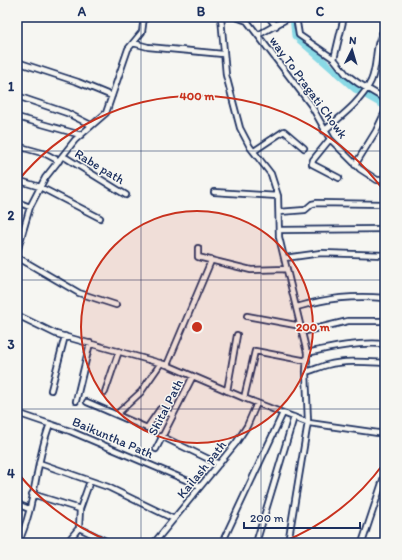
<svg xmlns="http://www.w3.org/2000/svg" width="402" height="560" font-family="Itim,sans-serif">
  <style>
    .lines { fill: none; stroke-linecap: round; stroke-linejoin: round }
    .river { stroke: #89d9e5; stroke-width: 7 }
    .minor-casing { stroke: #1b2f5e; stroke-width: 8 }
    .minor { stroke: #f6f6f2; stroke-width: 4.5 }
    .grid { fill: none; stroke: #1b2f5e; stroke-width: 1; stroke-opacity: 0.55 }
    .ring { fill: none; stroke: #c8321e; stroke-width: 2 }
    .labels { text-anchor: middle; stroke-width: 3; stroke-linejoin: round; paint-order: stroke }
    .street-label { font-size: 13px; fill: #1b2f5e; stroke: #f6f6f2 }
    .centre { fill: #c8321e; stroke: #f6f6f2; stroke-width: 2 }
    .ring-label { font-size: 12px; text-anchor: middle; font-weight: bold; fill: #c8321e; stroke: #f6f6f2; stroke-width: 3; stroke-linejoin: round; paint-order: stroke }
    .neatline { fill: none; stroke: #1b2f5e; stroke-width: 1.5 }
    .grid-label { font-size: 13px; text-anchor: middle; font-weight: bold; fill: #1b2f5e }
  </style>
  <rect width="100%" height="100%" fill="#f6f6f2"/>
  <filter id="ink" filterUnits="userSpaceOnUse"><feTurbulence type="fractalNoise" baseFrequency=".025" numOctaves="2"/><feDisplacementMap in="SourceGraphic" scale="8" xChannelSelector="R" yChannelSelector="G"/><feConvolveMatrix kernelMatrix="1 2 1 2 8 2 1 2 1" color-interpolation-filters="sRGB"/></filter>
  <g filter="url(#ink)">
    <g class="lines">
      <path class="river" d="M293,17L295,36L355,89L385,106"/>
      <g class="minor-casing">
        <path id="minor" d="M221,17L226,75L240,128L250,147L271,174L278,196L279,237L307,353L306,372L308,422L288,543
          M236,17L247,21L311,105L330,139L360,169L377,180H385
          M269,17L276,26
          M296,17L299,35L334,59L346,74L358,83L385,99
          M258,35L290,17
          M133,43L148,47L223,54
          M334,59L344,17
          M17,62L78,82L112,96
          M17,96L67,113L91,125
          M17,117L81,135
          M324,131C341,116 361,102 371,81C379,63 373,46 385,28
          M330,139L313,160L312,164L339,178
          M17,146L46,154L59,161
          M254,151L284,131L304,148
          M63,156L126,195
          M355,165L376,131L385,112
          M17,180L40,187L100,218
          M214,192L278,196
          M17,202L30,207
          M279,212L305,210L312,204L317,203L385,204
          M279,230L385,229
          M198,248V257L251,270L287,269
          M17,252L30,207L45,178L75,140L106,113L128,49L142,32L144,17
          M17,257L79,293L116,305
          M285,258L321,253L385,255
          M297,307C328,298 353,295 385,298
          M17,315L56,334L167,365L244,398L309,423L385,434
          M247,316L301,326
          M302,332L348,321H385
          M307,353C333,347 358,342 385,344
          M167,365L211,261
          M306,372C313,370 320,367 327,365C346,360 366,362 385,363
          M51,390L65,336
          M227,391L237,335
          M105,392L119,351
          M244,398L255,351L307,361
          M76,401L90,343
          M87,402L147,428L160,409L173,415
          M17,413L70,431L200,486
          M117,414L141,392L161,363
          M161,436L219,464
          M156,449L193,376
          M39,463L108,487L174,519
          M32,494L80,509L90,481
          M17,504L29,509
          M80,509L79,528L110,543
          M18,543C36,506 35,462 50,424
          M73,543L69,540L79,528
          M154,543L236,443L247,426L257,403
          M222,543L283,413
          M256,543L294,417
          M362,543L385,474"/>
      </g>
      <use href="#minor" class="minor"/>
    </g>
  </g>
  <path class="grid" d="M141,17V543M261,17V543M17,151H385M17,280H385M17,409H385"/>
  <circle cx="197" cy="327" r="116" fill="#c8321e" fill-opacity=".12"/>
  <g class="ring">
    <circle cx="197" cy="327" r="116"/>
    <path d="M384 463A231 231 0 0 1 280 543M114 543A231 231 0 0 1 17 472M17 182A231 231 0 0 1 384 191"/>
  </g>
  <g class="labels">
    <g class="street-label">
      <text transform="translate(309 87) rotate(54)" y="5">way To Pragati Chowk</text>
      <text transform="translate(100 166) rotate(31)" y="5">Rabe path</text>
      <text transform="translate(165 407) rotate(-63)" y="5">Shital Path</text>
      <text transform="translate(113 437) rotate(23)" y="5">Baikuntha Path</text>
      <text transform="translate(201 469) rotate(-51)" y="5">Kailash path</text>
    </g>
  </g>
  <circle cx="197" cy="327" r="6" class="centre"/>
  <g class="ring-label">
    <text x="197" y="100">400 m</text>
    <text x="313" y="331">200 m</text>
  </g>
  <rect width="402" height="560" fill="none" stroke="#f6f6f2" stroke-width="44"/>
  <g transform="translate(352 50) rotate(5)" stroke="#f6f6f2" stroke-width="3" paint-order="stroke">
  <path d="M0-3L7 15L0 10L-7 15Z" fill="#1b2f5e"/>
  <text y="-6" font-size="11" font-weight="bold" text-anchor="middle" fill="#1b2f5e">N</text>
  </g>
  <path d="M244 522v6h116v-6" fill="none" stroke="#1b2f5e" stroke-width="2"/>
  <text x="250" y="522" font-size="12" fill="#1b2f5e" stroke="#f6f6f2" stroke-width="3" paint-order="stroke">200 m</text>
  <rect x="22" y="22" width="358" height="516" class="neatline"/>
  <g class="grid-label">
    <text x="82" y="16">A</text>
    <text x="201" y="16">B</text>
    <text x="320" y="16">C</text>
    <text x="11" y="91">1</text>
    <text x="11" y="220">2</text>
    <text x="11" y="349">3</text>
    <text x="11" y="478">4</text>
  </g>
</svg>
